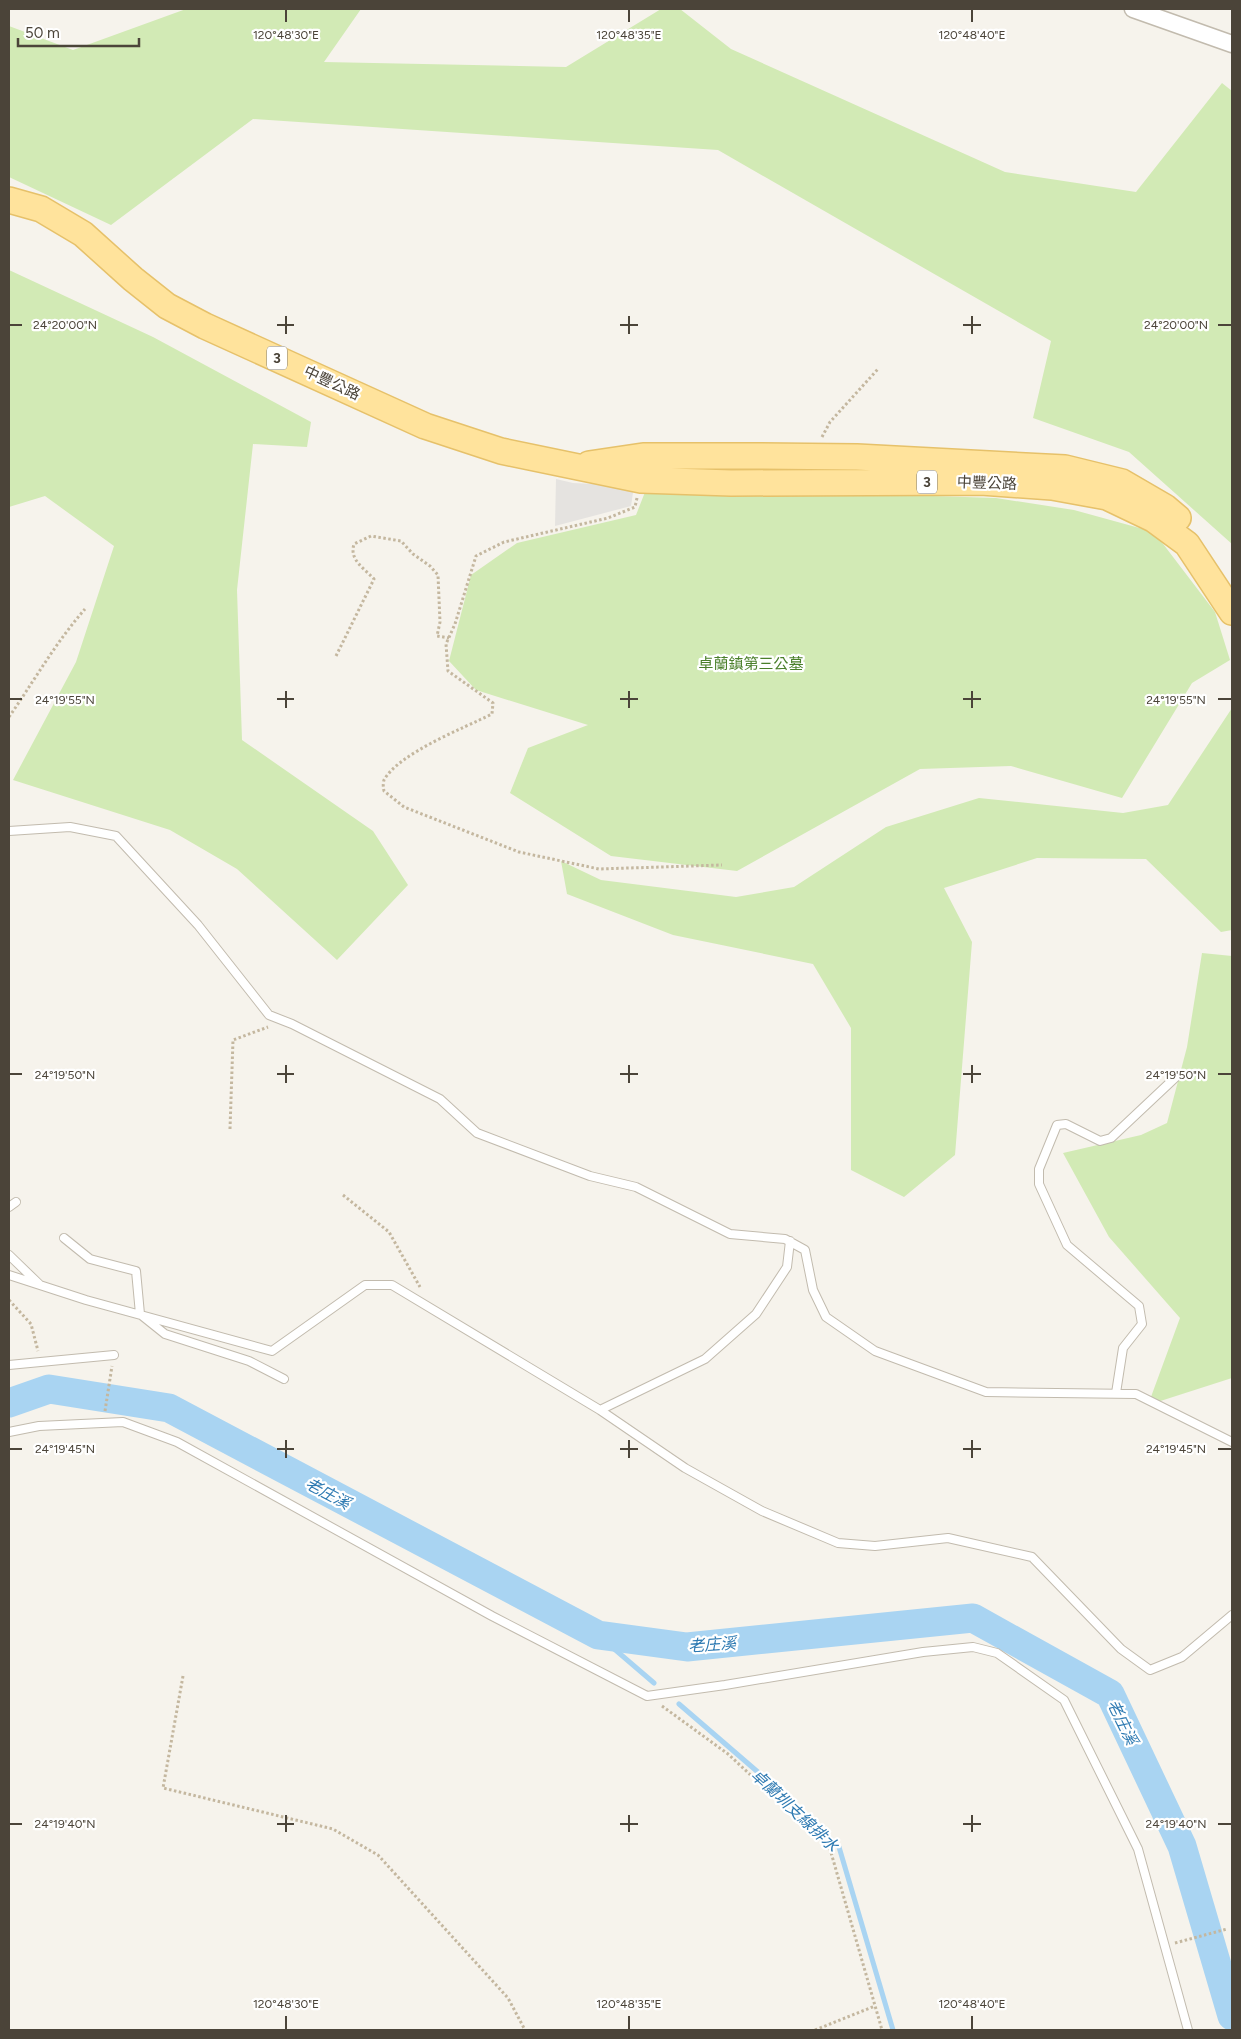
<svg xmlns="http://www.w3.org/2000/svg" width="1241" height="2039" font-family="Figtree,'Noto Sans TC',sans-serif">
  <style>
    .green { fill: #d2eab5 }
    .parking { fill: #e5e3e0 }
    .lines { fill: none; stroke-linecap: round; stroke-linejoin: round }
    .stream { stroke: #a9d4f2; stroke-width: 5 }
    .river { stroke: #a9d4f2; stroke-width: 29 }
    .lane-casing { stroke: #c2bbae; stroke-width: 10 }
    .street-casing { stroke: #c2bbae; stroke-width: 19 }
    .primary-casing { stroke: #e6c16a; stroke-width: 28 }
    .path { stroke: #c4b79f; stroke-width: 3; stroke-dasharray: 2.5 2.5; stroke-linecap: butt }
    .lane { stroke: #fff; stroke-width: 8 }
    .street { stroke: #fff; stroke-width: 16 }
    .primary { stroke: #ffe39c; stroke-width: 25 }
    .ticks { fill: none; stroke: #4b4439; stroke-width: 2 }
    .labels { text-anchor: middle; stroke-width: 4.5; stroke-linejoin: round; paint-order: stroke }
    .shield { fill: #fff; stroke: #817c74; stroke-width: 1 }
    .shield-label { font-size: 14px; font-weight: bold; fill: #4b4439 }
    .street-label { font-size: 15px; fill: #4b4439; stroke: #fff }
    .park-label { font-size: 15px; fill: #4a7f2a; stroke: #fff }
    .water-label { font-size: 16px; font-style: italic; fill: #2e7ab2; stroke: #fff }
    .ticks-label { font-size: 12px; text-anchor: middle; fill: #4b4439; stroke: #fff; stroke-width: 4.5; stroke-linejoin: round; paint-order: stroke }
  </style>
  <rect width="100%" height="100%" fill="#f6f3ec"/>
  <path class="green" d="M186,9H361L324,62L566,67L661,9H680L731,49L1005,172L1136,192L1222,83L1232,91V544L1129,452L1033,418L1051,341L718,150L253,119L111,225L9,177V26L73,50Z
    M9,270L153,337L311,422L307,447L253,444L237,590L242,740L373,831L408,885L337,960L237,869L170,830L13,780L76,662L114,546L45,496L9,507Z
    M647,487L996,498L1074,510L1154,532L1215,612L1230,660L1192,683L1122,798L1011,766L920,769L737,871L611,856L510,793L528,748L588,725L476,690L449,661L471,575L517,543L636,515Z
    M1232,708V930L1221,932L1146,859L1037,858L944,888L972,942L955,1155L904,1197L851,1170V1028L813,964L673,935L567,894L561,861L601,880L736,897L794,887L886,827L979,798L1123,813L1168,805Z
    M1202,953L1232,956V1378L1148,1405L1180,1318L1109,1237L1063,1153L1141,1135L1167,1123L1187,1047Z"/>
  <path class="parking" d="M556,479L573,483L634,486L631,506L555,526Z"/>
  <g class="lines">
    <path class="stream" d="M598,1635L654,1683
      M679,1704L759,1773L839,1847L893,2030"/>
    <path class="river" d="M9,1403L49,1389L169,1408L598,1635L687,1647L973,1618L1110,1694L1182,1846L1232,2016"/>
    <g class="lane-casing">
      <path id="lane" d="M9,831L70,827L116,836L198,925L269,1015L292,1024L440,1099L477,1133L590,1176L636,1187L730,1234L785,1239L805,1250L813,1290L826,1317L875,1351L986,1392L1136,1394L1232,1442
        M9,1207L16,1202
        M64,1238L90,1259L136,1271L140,1314L165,1334L249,1361L284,1379
        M9,1255L39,1284
        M9,1275L86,1300L272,1351L365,1285H392L600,1410L685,1468L762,1511L838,1543L875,1546L948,1538L1032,1557L1121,1649L1150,1670L1182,1657L1232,1615
        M9,1365L114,1355
        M1116,1393L1123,1348L1142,1324L1139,1306L1067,1245L1039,1184V1169L1057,1125L1066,1124L1100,1141L1111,1138L1178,1075
        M600,1410L705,1359L756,1314L787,1267L790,1241
        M9,1432L39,1426L123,1422L177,1442L492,1616L647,1696L725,1685L923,1652L973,1647L997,1653L1064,1700L1138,1849L1188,2030"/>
    </g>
    <g class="street-casing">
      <path id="street" d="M1133,9L1232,44"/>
    </g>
    <g class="primary-casing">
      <path id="primary" d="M9,200L41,209L83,234L133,279L167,306L205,326L425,426L501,451L641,480L731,483L981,482L1052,487L1107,497L1153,519L1187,544L1232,612
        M589,464L643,456H762L857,457L1065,468L1122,482L1165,507L1178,518"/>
    </g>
    <path class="path" d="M822,437L830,422L878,369
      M637,498L635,507L608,518L504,542L476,556L455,624L446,644L448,671L493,703L492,714C464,728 399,753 384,780C383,783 383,787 384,791L404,807L519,852L599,869L722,865
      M336,656L374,579C364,568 349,560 354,544L371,536L401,541L413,554L430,566L438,575L440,622L437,636L449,638
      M9,717C34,681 56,642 85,609
      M230,1129L233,1040L268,1027
      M343,1195L389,1232L420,1287
      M9,1300L31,1324L38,1351
      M105,1411L112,1366
      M183,1676L163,1788L333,1829L378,1855L508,1998L525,2030
      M662,1706L728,1754L830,1849L882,2030
      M1175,1943L1227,1929
      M815,2030L875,2006"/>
    <use href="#lane" class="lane"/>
    <use href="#street" class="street"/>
    <use href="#primary" class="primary"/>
  </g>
  <path class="ticks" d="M286,10V22M629,10V22M972,10V22M286,316V334M629,316V334M972,316V334M10,325H22M277,325H294M620,325H638M963,325H981M1218,325H1231M286,691V708M629,691V708M972,691V708M10,699H22M277,699H294M620,699H638M963,699H981M1218,699H1231M286,1065V1083M629,1065V1083M972,1065V1083M10,1074H22M277,1074H294M620,1074H638M963,1074H981M1218,1074H1231M286,1440V1458M629,1440V1458M972,1440V1458M10,1449H22M277,1449H294M620,1449H638M963,1449H981M1218,1449H1231M286,1815V1832M629,1815V1832M972,1815V1832M10,1824H22M277,1824H294M620,1824H638M963,1824H981M1218,1824H1231M286,2016V2029M629,2016V2029M972,2016V2029"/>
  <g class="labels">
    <g class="shield">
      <rect x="267" y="346.5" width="20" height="23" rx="4"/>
      <rect x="917" y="470.5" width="20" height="23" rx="4"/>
    </g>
    <g class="shield-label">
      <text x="277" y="363">3</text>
      <text x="927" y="487">3</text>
    </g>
    <g class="street-label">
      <text transform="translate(332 383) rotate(25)" y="5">中豐公路</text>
      <text transform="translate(987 483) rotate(2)" y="5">中豐公路</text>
    </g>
    <g class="park-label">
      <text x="751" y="669">卓蘭鎮第三公墓</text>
    </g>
    <g class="water-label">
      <text transform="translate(328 1493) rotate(28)" y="6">老庄溪</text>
      <text transform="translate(712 1644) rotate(-4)" y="6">老庄溪</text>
      <text transform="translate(1123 1722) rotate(64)" y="6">老庄溪</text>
      <text transform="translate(795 1810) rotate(43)" y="6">卓蘭圳支線排水</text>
    </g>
  </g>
  <g class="ticks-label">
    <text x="286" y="39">120°48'30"E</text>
    <text x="629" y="39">120°48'35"E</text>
    <text x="972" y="39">120°48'40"E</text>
    <text x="65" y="329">24°20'00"N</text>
    <text x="1176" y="329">24°20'00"N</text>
    <text x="65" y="704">24°19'55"N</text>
    <text x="1176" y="704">24°19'55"N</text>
    <text x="65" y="1079">24°19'50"N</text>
    <text x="1176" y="1079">24°19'50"N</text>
    <text x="65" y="1453">24°19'45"N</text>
    <text x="1176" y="1453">24°19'45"N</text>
    <text x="65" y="1828">24°19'40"N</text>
    <text x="1176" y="1828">24°19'40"N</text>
    <text x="286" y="2008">120°48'30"E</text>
    <text x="629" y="2008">120°48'35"E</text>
    <text x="972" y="2008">120°48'40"E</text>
  </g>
  <rect width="1241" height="2039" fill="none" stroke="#4b4439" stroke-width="20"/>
  <path d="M18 38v8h121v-8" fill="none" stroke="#4b4439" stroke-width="2.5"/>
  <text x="25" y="38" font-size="15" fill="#4b4439" stroke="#ffffff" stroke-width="4" paint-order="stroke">50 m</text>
</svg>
